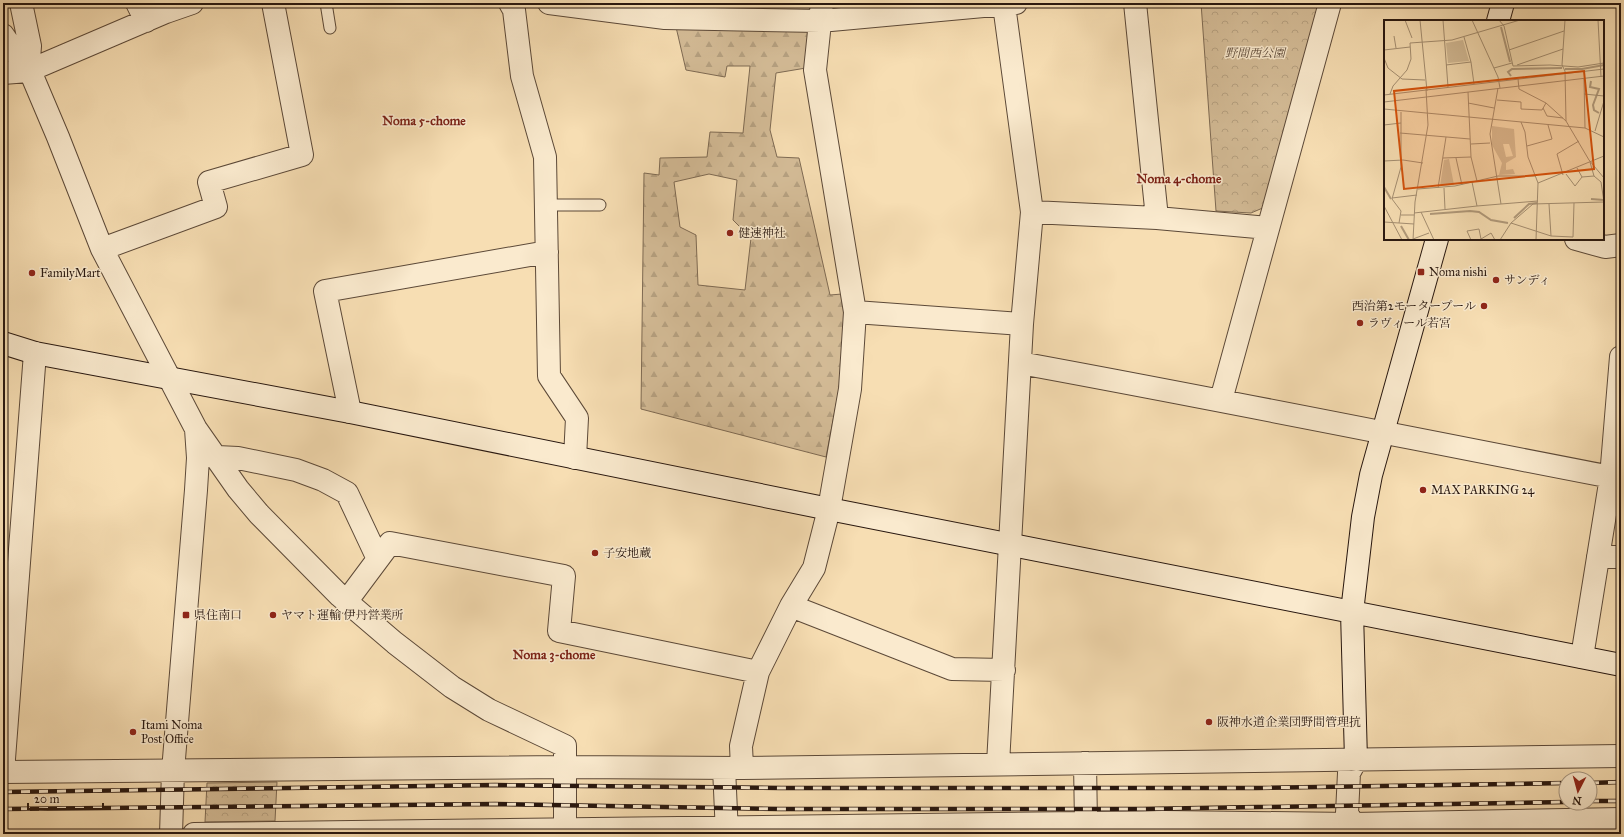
<svg xmlns="http://www.w3.org/2000/svg" width="1624" height="837" font-family="'IM FELL Great Primer','Noto Serif JP',serif">
  <style>
    .forest { fill: url(#forest-firs); stroke: #7e6a53; fill-rule: evenodd }
    .park { fill: url(#park-crowns); stroke: #7e6a53 }
    .lines { fill: none; stroke-linecap: round; stroke-linejoin: round }
    .lane-casing { stroke: #5c4938; stroke-width: 13 }
    .street-casing { stroke: #5c4938; stroke-width: 24 }
    .secondary-casing { stroke: #28170f; stroke-width: 24 }
    .lane { stroke: #faeace; stroke-width: 11 }
    .street { stroke: #faeace; stroke-width: 22 }
    .secondary { stroke: #faeace; stroke-width: 22 }
    .rail-casing { stroke: #28170f; stroke-width: 4.5 }
    .rail { stroke: #faeace; stroke-width: 3; stroke-dasharray: 9; stroke-linecap: butt }
    .poi-dot { fill: #8f2418; stroke: #faeace; stroke-width: 1.5 }
    .labels { text-anchor: middle; stroke-width: 3; stroke-linejoin: round; paint-order: stroke }
    .park-label { font-size: 12px; font-style: italic; fill: #5c4938; stroke: #faeace }
    .poi-label { font-size: 12px; fill: #28170f; stroke: #faeace; text-anchor: start }
    .neighbourhood-label { font-size: 13px; font-weight: bold; fill: #7a1f14; stroke: #faeace }
    .inset-river { fill: none; stroke: #b19a7b; stroke-width: 2 }
    .inset-road { fill: none; stroke: #a48e71; stroke-width: 1 }
    .view { fill: #d5520c; fill-opacity: 0.15; stroke: #d5520c; stroke-width: 2 }
    .inset-edge { fill: none; stroke: #28170f; stroke-width: 2 }
  </style>
  <defs>
    <pattern id="forest-firs" width="22" height="20" patternUnits="userSpaceOnUse"><rect width="22" height="20" fill="#d4bc97"/><path d="M5 1l3.5 6h-7zM16 11l3.5 6h-7z" fill="#b6a181"/></pattern>
    <pattern id="park-crowns" width="20" height="18" patternUnits="userSpaceOnUse"><rect width="20" height="18" fill="#d4bc97"/><path d="M2 6a3 3 0 1 1 6 0M12 15a3 3 0 1 1 6 0" fill="none" stroke="#b6a181"/></pattern>
  </defs>
  <rect width="100%" height="100%" fill="#f7deb3"/>
  <filter id="stains"><feTurbulence type="fractalNoise" baseFrequency=".005" numOctaves="4"/><feColorMatrix values="0 0 0 0 .2 0 0 0 0 .09 0 0 0 0 .02 0 0 0 .5 -.17"/></filter>
  <radialGradient id="worn" r=".72"><stop offset=".6" stop-color="#630" stop-opacity="0"/><stop offset="1" stop-color="#630" stop-opacity=".3"/></radialGradient>
  <path class="forest" d="M676,27L806,28L808,35L806,68L776,73L770,130L777,157L799,158L830,295L842,294L845,311L840,384L826,457L641,409L644,173L659,175L660,158L707,157L710,132L743,133L750,66H727L725,77L686,70ZM709,174L737,180L733,220L751,238L745,290L698,285L696,235L680,227L674,182Z"/>
  <path class="park" d="M1201,3H1320L1265,207L1251,213L1216,211Z
    M277,782L275,821L205,822L207,783Z"/>
  <g class="lines">
    <g class="lane-casing">
      <path id="lane" d="M326,3L330,28
        M547,205H600"/>
    </g>
    <g class="street-casing">
      <path id="street" d="M21,3L30,46L28,71
        M137,3L146,21
        M510,3L514,10L522,76L545,157L549,376L577,418L575,458
        M549,3L665,18L820,21L1016,3
        M1135,3L1157,218
        M3,35L33,78L58,137L102,249L196,429L238,489L259,514L340,596L395,643L452,687L489,710L565,746V829
        M3,73L28,71L166,12L192,3
        M1032,212L1157,218L1268,228
        M1576,239L1605,247L1621,245
        M102,249L216,207L209,182L302,155L273,3
        M855,312L1022,324
        M1020,363C1217,399 1414,439 1611,477
        M1221,400L1330,3
        M350,412L325,291L547,252
        M217,457L238,458L296,470L323,480L347,493L378,559
        M1598,557H1621
        M346,602L390,543L564,576L559,631L758,672
        M791,606L952,669L1004,670
        M1582,657L1611,477L1621,357
        M1085,763L1086,823
        M998,764L1022,324L1032,212L1004,5
        M724,768L727,834
        M742,768L741,746L758,672L791,606L814,568L829,509L850,389L855,312L815,70L822,3
        M3,772L566,767L742,768L1621,756
        M3,772L35,353
        M171,834L173,771L196,490L198,458L196,429
        M194,834L1164,822L1353,824L1621,819
        M1352,834L1353,824L1347,813L1349,773L1356,760"/>
    </g>
    <g class="secondary-casing">
      <path id="secondary" d="M1498,21L1503,3
        M3,343L35,353L350,412L829,509L1621,665
        M1356,760L1352,612L1363,517L1371,475L1437,239"/>
    </g>
    <use href="#lane" class="lane"/>
    <use href="#street" class="street"/>
    <use href="#secondary" class="secondary"/>
    <g class="rail-casing">
      <path id="rail" d="M1590,783L1621,782
        M3,792L495,785L781,788H1256L1566,783
        M1590,801H1621
        M3,809L495,804L780,809H1143L1566,802"/>
    </g>
    <use href="#rail" class="rail"/>
  </g>
  <g class="poi-dot">
    <circle cx="730" cy="233" r="4"/>
    <rect x="1417" y="268" width="8" height="8" rx="2"/>
    <circle cx="32" cy="273" r="4"/>
    <circle cx="1496" cy="280" r="4"/>
    <circle cx="1484" cy="306" r="4"/>
    <circle cx="1360" cy="323" r="4"/>
    <circle cx="1423" cy="490" r="4"/>
    <circle cx="595" cy="553" r="4"/>
    <rect x="182" y="611" width="8" height="8" rx="2"/>
    <circle cx="273" cy="615" r="4"/>
    <circle cx="1209" cy="722" r="4"/>
    <circle cx="133" cy="732" r="4"/>
  </g>
  <g class="labels">
    <g class="park-label">
      <text x="1255" y="57">野間西公園</text>
    </g>
    <g class="poi-label">
      <text x="738" y="237">健速神社</text>
      <text x="1429" y="276">Noma nishi</text>
      <text x="40" y="277">FamilyMart</text>
      <text x="1504" y="284">サンディ</text>
      <text x="1476" y="310" text-anchor="end">西治第2モータープール</text>
      <text x="1368" y="327">ラヴィール若宮</text>
      <text x="1431" y="494">MAX PARKING 24</text>
      <text x="603" y="557">子安地蔵</text>
      <text x="194" y="619">県住南口</text>
      <text x="281" y="619">ヤマト運輸 伊丹営業所</text>
      <text x="1217" y="726">阪神水道企業団野間管理抗</text>
      <text x="141" y="729">Itami Noma<tspan x="141" dy="14">Post Office</tspan></text>
    </g>
    <g class="neighbourhood-label">
      <text x="424" y="125">Noma 5-chome</text>
      <text x="1179" y="183">Noma 4-chome</text>
      <text x="554" y="659">Noma 3-chome</text>
    </g>
  </g>
  <g transform="translate(1384 20)">
    <rect width="220" height="220" fill="#f7deb3"/>
    <path d="M108,106L130,109L132,137L122,143V150L129,149L131,154L115,155L118,143L108,125ZM119,124H125L129,136L122,137Z" fill="#d4bc97" fill-rule="evenodd"/>
    <path d="M79,20L85,41L64,43L62,23ZM65,139L70,165L56,166L60,140Z" fill="#d4bc97"/>
    <path class="inset-river" d="M117,7L126,42M181,49H198L220,45M127,56L124,52L128,49L178,48M207,61L206,67L215,69L209,85L210,90L215,93M0,167L7,179M207,179L220,180M46,194L86,191L95,192L107,200L124,203M130,198L145,184L153,183M17,206L25,220"/>
    <path class="inset-road" d="M21,0L28,18M36,0L43,71M59,0L64,67M88,0L114,57L116,68M115,0L120,6L129,46L166,45L194,47L220,43M181,0L178,45L181,51L182,101M214,0L217,57M10,16L12,28M80,17L87,42L90,64M0,30L26,27M125,30L180,11M0,38L4,48L18,59L41,60M62,45L87,42M133,45L179,29M110,48L128,43M134,59L135,69L162,83L182,101L205,140L220,158M200,59L201,108M114,68L106,114L117,184L154,181M84,72L87,137L93,161M6,74L9,66L23,50L27,39L26,23L68,20L136,0M200,74L220,76M0,75L220,49M113,80L137,82V89L158,90L162,83M0,82L220,56M84,83L110,88M159,88L163,96L179,98M0,89L201,108L220,117M137,102L141,112L144,137L154,163L152,220M0,105L17,103M211,111L220,81M16,113L86,119M87,124L106,123M143,126L168,119L164,105M59,138L87,137M72,138L78,165M0,141L19,140L39,143M206,142L210,156L217,162L220,182M182,154L191,166L198,157L193,148M179,155L173,134L195,121M198,157L210,156M88,162L93,186L117,184M154,163L220,136M54,168L62,117M60,168L61,189M34,169L71,166L114,156H151M8,178L33,175M165,184L167,216M0,186L18,220M37,192L50,220M30,193L93,186M17,195H30M0,202L30,204M15,203L17,191L8,179L17,147V92M127,203L167,216L189,217L190,183M29,219L45,213M97,219L107,213L111,220M29,220L31,182L44,105L42,69M87,220L83,211L95,209L97,219M116,220L127,203L149,184L220,182V185"/>
    <path class="view" d="M200,51L210,149L20,169L10,71Z"/>
    <rect width="220" height="220" class="inset-edge"/>
  </g>
  <rect width="1624" height="837" fill="none" stroke="#f7deb3" stroke-width="16"/>
  <rect x="4" y="4" width="1616" height="829" fill="none" stroke="#28170f" stroke-width="2"/>
  <rect x="8" y="8" width="1608" height="821" fill="none" stroke="#28170f"/>
  <g transform="translate(1578 791) rotate(186)"><circle r="19" fill="#faeace" stroke="#a69682"/>
  <path d="M0-3L7 15L0 10L-7 15Z" fill="#8f2418"/>
  <text y="-6" font-size="11" font-weight="bold" text-anchor="middle" fill="#28170f">N</text>
  </g>
  <path d="M28 803v6h75v-6" fill="none" stroke="#28170f" stroke-width="2"/>
  <text x="34" y="803" font-size="12" fill="#28170f" stroke="#faeace" stroke-width="3" paint-order="stroke">20 m</text>
  <rect width="100%" height="100%" filter="url(#stains)"/>
  <rect width="100%" height="100%" fill="url(#worn)"/>
</svg>
